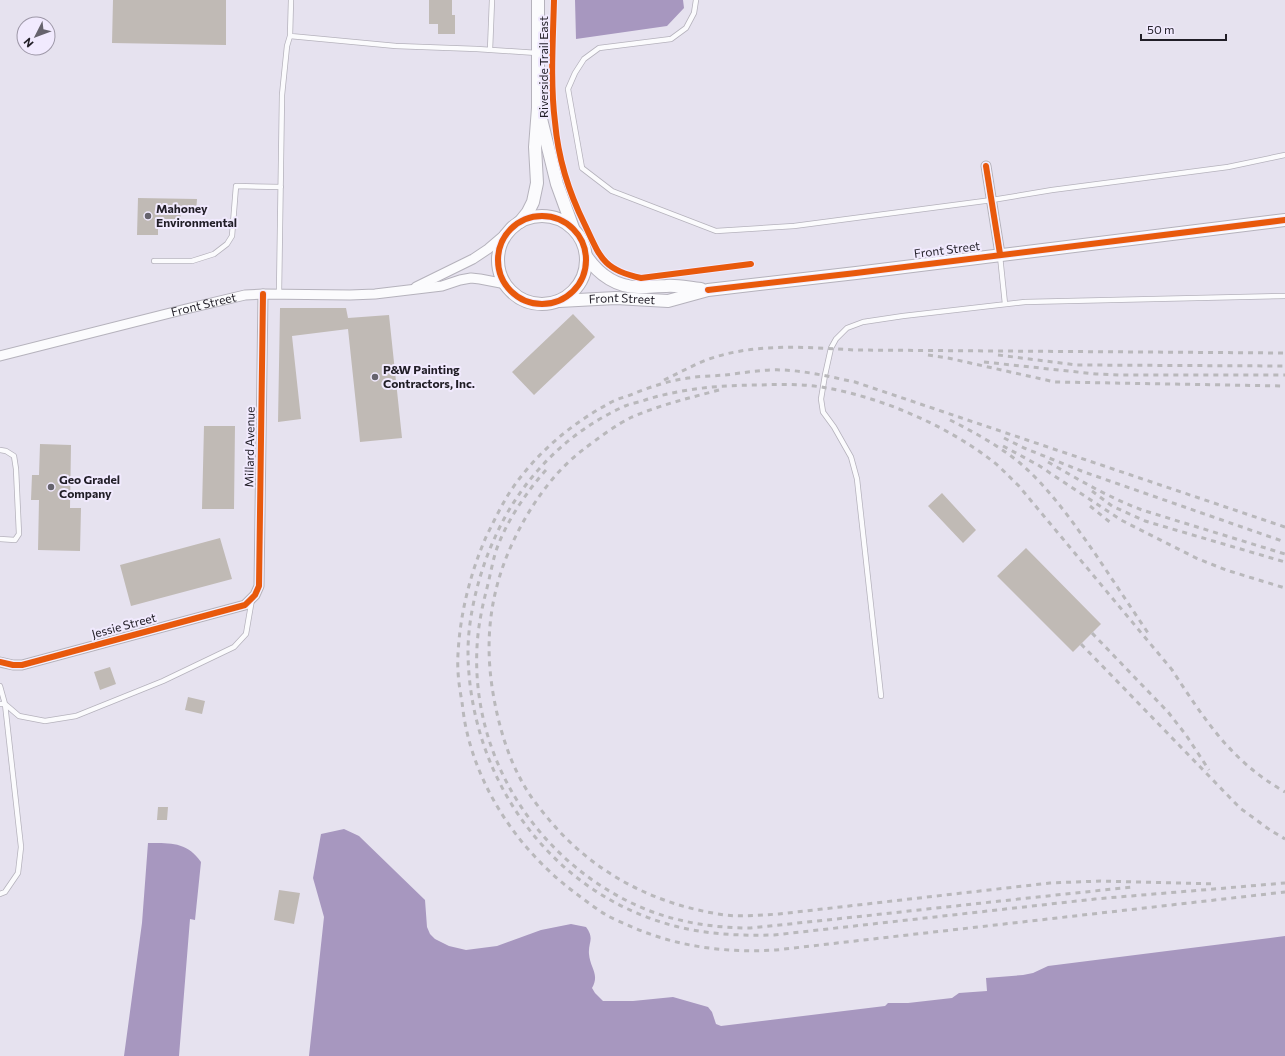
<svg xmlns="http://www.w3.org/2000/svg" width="1285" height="1056" font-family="Commissioner,sans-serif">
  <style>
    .water { fill: #a797bf }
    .building { fill: #c0bab5 }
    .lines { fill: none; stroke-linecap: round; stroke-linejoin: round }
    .service-casing { stroke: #b5b2bc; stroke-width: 6 }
    .minor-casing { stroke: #b5b2bc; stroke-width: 11 }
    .tertiary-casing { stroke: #b5b2bc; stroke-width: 14 }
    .service { stroke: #fbfbfd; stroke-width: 4.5 }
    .minor { stroke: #fbfbfd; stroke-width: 9 }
    .tertiary { stroke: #fbfbfd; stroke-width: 12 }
    .rail { stroke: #b9b8bb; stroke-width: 3; stroke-dasharray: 5 5; stroke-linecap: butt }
    .cycleway-casing { stroke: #f1eafe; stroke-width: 8 }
    .cycleway { stroke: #e8590c; stroke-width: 6 }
    .poi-dot { fill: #66636d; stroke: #f1eafe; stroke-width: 1.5 }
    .labels { text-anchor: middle; stroke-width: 4; stroke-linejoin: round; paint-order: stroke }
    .street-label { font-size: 12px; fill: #211e27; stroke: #f1eafe }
    .poi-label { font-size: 12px; font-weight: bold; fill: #211e27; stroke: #f1eafe; text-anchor: start }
  </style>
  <rect width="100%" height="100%" fill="#e6e2ef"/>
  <path class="water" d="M575,0H683L684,8L667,26L576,39Z
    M344,829L359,836L425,900L427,927L430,934L435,939L449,946L466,950L497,946L541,930L571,924L586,927C595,939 588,942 589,954C590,968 600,974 592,988L595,993L603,1001H633L673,997L708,1007L712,1012L716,1024L721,1026L885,1006L888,1003H908L952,998L959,993L987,991L986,978L1023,975L1033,973L1048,966L1285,936V1056H309L324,917L313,878L321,834Z
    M148,843C171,843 187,842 201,862L195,920L190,919L179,1056H124L142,923Z"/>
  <path class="building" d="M113,0H226V45L112,43Z
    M429,0H452V15H455V34H438V24H429Z
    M138,198L197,199L196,213L181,212L180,220L158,219V235H137Z
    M280,308H346L348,318L389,315L402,438L360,442L348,329L292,336L301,419L278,422Z
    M573,314L595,337L534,395L512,372Z
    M204,426H235L234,509H202Z
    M40,444L71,445L70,508H81L80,551L38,550L39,500H31L32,475H39Z
    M942,493L976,530L963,543L928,506Z
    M220,538L232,579L131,606L120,565Z
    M1026,548L1101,624L1073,652L997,576Z
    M110,667L116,684L100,690L94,672Z
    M188,697L205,701L202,714L185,710Z
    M158,807H168L167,820H157Z
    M279,890L300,893L294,924L274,920Z"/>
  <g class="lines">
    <g class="service-casing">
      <path id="service" d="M696,0L694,13L686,28L671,39L599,48L584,59L575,73L568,89L582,168L612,191L716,231L794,226L992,200L1052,190L1228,167L1285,155
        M290,36L291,0
        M490,50L492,0
        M1000,256L1005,304
        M154,261H192L214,254L227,244L232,236L236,186L281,187
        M279,294L282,95L287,46L290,36L396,46L477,49L537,53
        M0,450L6,451L14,456L16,469L19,534L15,540L0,539
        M0,686L5,704L19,716L45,721L76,716L163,681L234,647L246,634L252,599
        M881,696L857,479L851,457L834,427L823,412L821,399L825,375L831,348L836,339L847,328L863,322L903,316L1025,302L1285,296
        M0,704H5L21,847L18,873L5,892L0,894"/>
    </g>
    <g class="minor-casing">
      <g id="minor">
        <path d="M986,166L1000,254"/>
        <path d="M416,287L473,259L488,249L508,232"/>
        <path id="s1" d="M0,356L186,309L245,295L263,294L350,295L375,294L442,286L460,280L471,278L480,279L506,284"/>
        <path d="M0,662L13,665H22L245,605L255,595L259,586L263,294"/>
      </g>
    </g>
    <g class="tertiary-casing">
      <g id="tertiary">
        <path d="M541,119L557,184L573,228"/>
        <circle cx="542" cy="260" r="44"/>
        <path d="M520,222L528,212L533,202L537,183L535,147L538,108V0"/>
        <path d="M586,256C599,275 618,288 641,287C649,287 658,286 666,286C678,285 689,288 701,289"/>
        <path id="s2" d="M559,301L616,298L668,301L708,290L856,273L1285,220"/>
      </g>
    </g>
    <use href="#service" class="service"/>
    <use href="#minor" class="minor"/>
    <use href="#tertiary" class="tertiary"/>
    <path class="rail" d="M928,355L948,358L1055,382L1285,386
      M998,355L1077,365L1285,366
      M984,362L1096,374L1119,375H1285
      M664,380C679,373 693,365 709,359C755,343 806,347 855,350L1285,353
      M719,390C689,398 660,405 632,417C617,424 597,439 584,449C549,475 522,518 506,558C487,607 485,654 495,704C500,729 508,756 520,778C527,792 536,804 546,816C591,872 654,905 725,915C743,917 761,915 779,914L1050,883L1101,881L1216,884
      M950,420C974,432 999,446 1020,463C1049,488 1072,521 1094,552C1112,579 1130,606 1148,633
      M1004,438L1024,448L1084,472L1285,542
      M1003,446L1038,465L1121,520L1196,558L1226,570L1285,588
      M1048,462C1079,480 1110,498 1142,510L1285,554
      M546,470C526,492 504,525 495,554C492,565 490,576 487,588C482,607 478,627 477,647C471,763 543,869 650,911C682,923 716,928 750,928C878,915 1005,900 1133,887
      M1092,491L1112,506L1145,521L1285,562
      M1090,506L1111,523
      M1285,527L855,382C831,377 807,371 783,370C764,369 743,373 725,375C713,376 700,376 688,378C667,381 647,388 628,396C621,398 614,400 608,404C569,425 532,457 508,495C500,508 493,523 486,537C470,574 460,614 458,654C457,670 459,686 462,702C463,710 464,719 466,728C480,793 521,852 574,892C585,900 596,909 608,916C615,920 624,923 632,927C678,947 726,953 776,950L1285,892
      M1092,633L1168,712L1186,735L1209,770
      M1081,644L1240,808L1270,830L1285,839
      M1170,667C1204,718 1229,760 1285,792
      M1173,671L1018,485C1009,477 1001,467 991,460C947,426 883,398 827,388C806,384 783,384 761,385C723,385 685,388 648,399C641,402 632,403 625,406C567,432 522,478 496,535C480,569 468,614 468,652C469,773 544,885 661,922C698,934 735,936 774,935L1095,899L1285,883"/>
    <g class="cycleway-casing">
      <path id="cycleway" d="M554,0C553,40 550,82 555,122C558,157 569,193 585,225C600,257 603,270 641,278L751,264
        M986,166L1000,254
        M498 260a44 44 0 1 1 88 0a44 44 0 1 1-88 0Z
        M708,290L856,273L1285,220
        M0,662L13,665H22L245,605L255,595L259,586L263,294"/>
    </g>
    <use href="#cycleway" class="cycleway"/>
  </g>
  <g class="poi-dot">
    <circle cx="148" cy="216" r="4"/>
    <circle cx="375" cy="377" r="4"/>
    <circle cx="51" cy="487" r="4"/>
  </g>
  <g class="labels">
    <g class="street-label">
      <text transform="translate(544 67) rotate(-90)" y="4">Riverside Trail East</text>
      <text transform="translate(947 250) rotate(-7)" y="4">Front Street</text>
      <text dy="4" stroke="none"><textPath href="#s2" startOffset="63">Front Street</textPath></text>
      <text dy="4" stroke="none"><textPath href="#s1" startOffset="210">Front Street</textPath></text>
      <text transform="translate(250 447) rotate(-89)" y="4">Millard Avenue</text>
      <text transform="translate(124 626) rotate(-15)" y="4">Jessie Street</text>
    </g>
    <g class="poi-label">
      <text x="156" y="213">Mahoney<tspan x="156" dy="14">Environmental</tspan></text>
      <text x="383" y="374">P&amp;W Painting<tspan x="383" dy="14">Contractors, Inc.</tspan></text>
      <text x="59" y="484">Geo Gradel<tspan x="59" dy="14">Company</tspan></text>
    </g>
  </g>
  <g transform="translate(36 36) rotate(228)"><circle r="19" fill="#f1eafe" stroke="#9e98a8"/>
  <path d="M0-3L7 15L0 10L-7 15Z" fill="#66636d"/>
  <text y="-6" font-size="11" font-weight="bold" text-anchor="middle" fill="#211e27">N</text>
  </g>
  <path d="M1141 34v6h85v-6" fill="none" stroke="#211e27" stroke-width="2"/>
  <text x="1147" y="34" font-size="12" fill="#211e27" stroke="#f1eafe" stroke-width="3" paint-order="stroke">50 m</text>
</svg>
